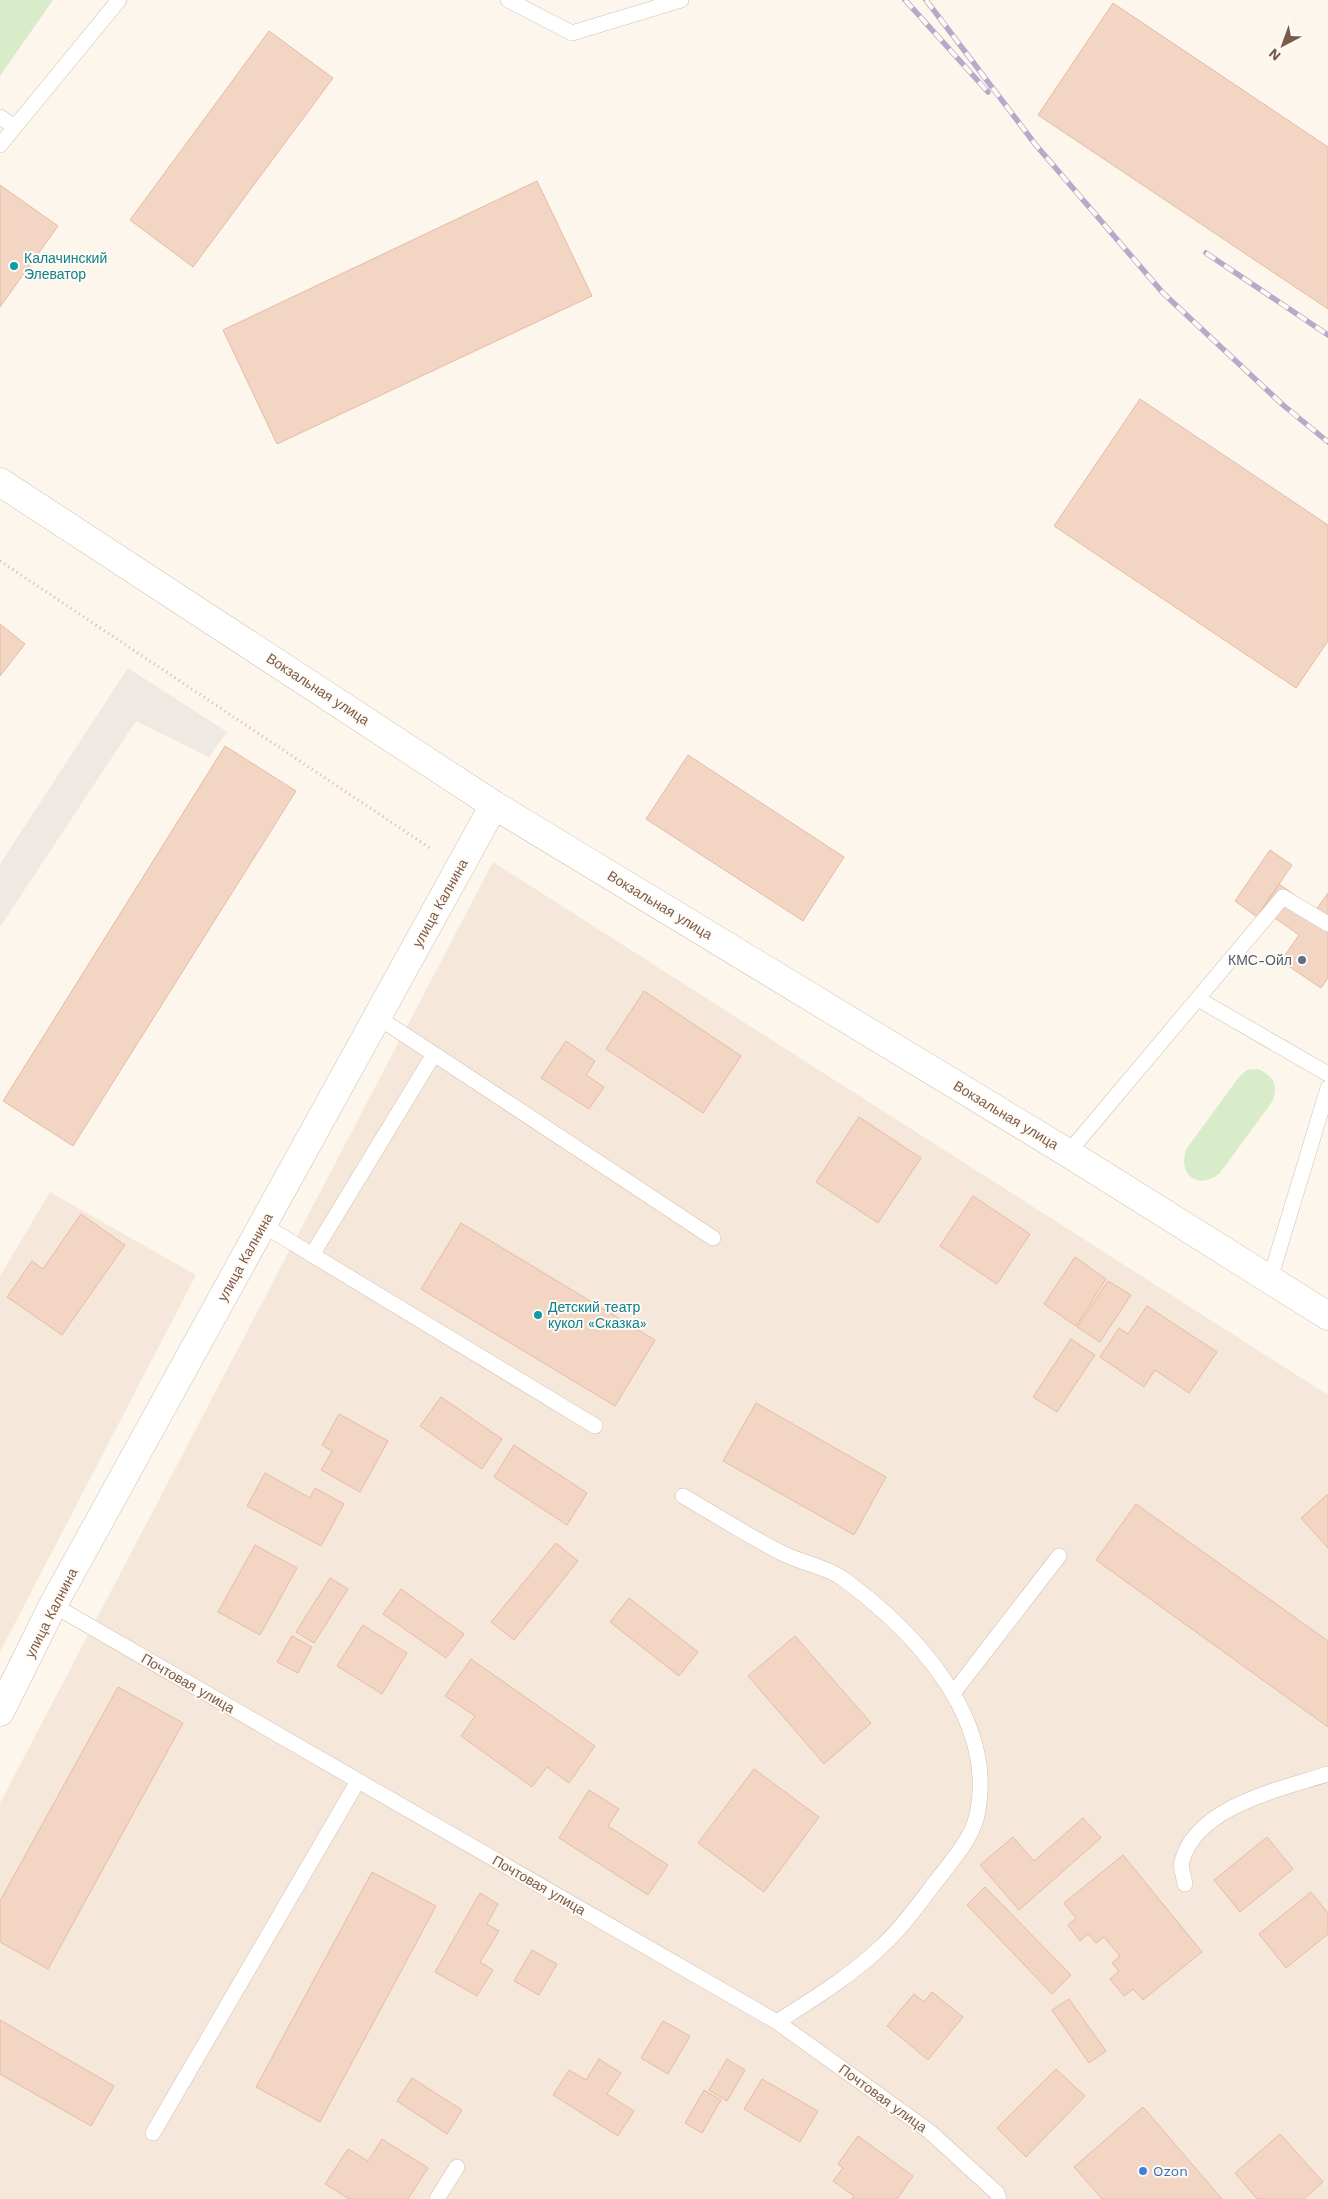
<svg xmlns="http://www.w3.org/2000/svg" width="1328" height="2199" font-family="'Work Sans',sans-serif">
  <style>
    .residential { fill: #f5e8da }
    .industrial { fill: #efe9e4 }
    .green { fill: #d8ecc9 }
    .building { fill: #f3d5c3; stroke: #e6bba3 }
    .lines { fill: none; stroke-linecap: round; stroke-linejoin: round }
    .service-casing { stroke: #d1beb0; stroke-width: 16 }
    .minor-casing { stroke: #d1beb0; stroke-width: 29 }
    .secondary-casing { stroke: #d6c0b0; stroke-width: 29 }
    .path { stroke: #d9b8a5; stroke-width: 3; stroke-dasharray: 1 4; stroke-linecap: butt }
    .service { stroke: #fff; stroke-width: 15 }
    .minor { stroke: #fff; stroke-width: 28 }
    .secondary { stroke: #fff; stroke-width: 28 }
    .rail-casing { stroke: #b9a8c9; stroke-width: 5.5 }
    .rail { stroke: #fffaf3; stroke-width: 4; stroke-dasharray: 11; stroke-linecap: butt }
    .culture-dot { fill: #0f9aa8; stroke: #fffaf3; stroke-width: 2 }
    .service-dot { fill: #5c6f8a; stroke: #fffaf3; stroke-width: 2 }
    .shop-dot { fill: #3f7fe0; stroke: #fffaf3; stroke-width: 2 }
    .labels { text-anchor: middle; stroke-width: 4; stroke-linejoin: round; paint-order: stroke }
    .culture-label { font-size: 14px; fill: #0d838f; stroke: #fffaf3; text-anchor: start }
    .street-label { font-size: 14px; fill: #7a5c4d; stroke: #fffaf3 }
    .service-label { font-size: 14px; fill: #4e5e75; stroke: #fffaf3; text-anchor: end }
    .shop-label { font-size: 14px; fill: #366cbe; stroke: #fffaf3; text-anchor: start }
  </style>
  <rect width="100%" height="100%" fill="#fdf6ec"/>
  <path class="residential" d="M493,862L1328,1395V2199H0V1803Z
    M50,1192L196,1275L0,1652V1276Z"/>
  <path class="industrial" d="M128,668L227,732L209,757L136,721L0,927V864Z"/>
  <path class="green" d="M0,0H53L0,76Z
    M1258,1069C1274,1076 1279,1086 1272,1102L1220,1173C1198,1191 1176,1175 1187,1148L1239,1077L1247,1070Z"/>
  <path class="building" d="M1113,3L1328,147V309L1038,115Z
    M269,31L333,78L193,267L130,220Z
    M537,181L592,296L277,444L223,330Z
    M0,185L58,226L0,307Z
    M1140,399L1328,525V641L1296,688L1054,526Z
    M0,624L25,644L0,676Z
    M225,746L296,791L73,1146L3,1101Z
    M688,755L844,857L803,921L646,819Z
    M1270,850L1292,865L1257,917L1235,901Z
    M1279,884L1316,910L1328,893V978L1321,988L1281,961L1299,935L1262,909Z
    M644,991L741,1056L703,1113L606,1049Z
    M566,1041L595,1061L586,1075L604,1087L589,1109L541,1078Z
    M859,1117L921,1158L878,1223L816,1182Z
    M973,1196L1030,1234L997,1284L940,1246Z
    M81,1214L125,1245L62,1335L7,1297L32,1261L43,1269Z
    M461,1223L655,1340L615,1406L421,1289Z
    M1075,1257L1106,1279L1076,1326L1044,1304Z
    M1108,1281L1131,1295L1100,1342L1077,1327Z
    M1147,1306L1217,1352L1189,1393L1155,1370L1144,1387L1100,1357L1119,1328L1128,1334Z
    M1071,1339L1095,1355L1057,1412L1033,1397Z
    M441,1397L502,1439L482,1469L420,1426Z
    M756,1403L886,1477L854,1535L723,1461Z
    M339,1414L388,1441L360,1492L321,1470L332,1451L322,1445Z
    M514,1445L587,1493L567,1525L494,1477Z
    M265,1473L310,1498L315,1488L344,1504L321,1546L247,1506Z
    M1328,1494V1548L1301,1518Z
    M1136,1504L1328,1641V1727L1096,1560Z
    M556,1543L578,1561L514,1640L491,1622Z
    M255,1545L297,1568L260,1635L218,1612Z
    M330,1578L348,1589L314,1643L296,1632Z
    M401,1589L464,1634L446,1658L383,1614Z
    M629,1598L698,1652L679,1676L610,1622Z
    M363,1625L407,1653L382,1694L337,1666Z
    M292,1636L312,1647L298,1673L277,1662Z
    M795,1636L871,1723L824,1764L748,1676Z
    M471,1659L595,1746L569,1783L547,1767L532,1787L461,1736L475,1716L445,1696Z
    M118,1687L183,1723L48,1969L0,1942V1901Z
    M754,1769L819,1817L764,1892L698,1843Z
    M589,1790L619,1809L608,1826L668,1865L648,1895L559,1838Z
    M1083,1818L1101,1838L1019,1910L980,1865L1013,1837L1034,1861Z
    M1267,1837L1293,1869L1240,1912L1214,1880Z
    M1123,1855L1202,1952L1143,2000L1133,1989L1124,1996L1110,1979L1119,1971L1112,1963L1120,1956L1104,1937L1096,1943L1088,1934L1080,1941L1068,1925L1076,1918L1064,1903Z
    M372,1872L436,1906L320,2122L256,2087Z
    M985,1887L1071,1975L1052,1994L967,1905Z
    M1311,1892L1328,1913V1934L1286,1968L1259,1934Z
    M480,1893L498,1904L487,1924L499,1931L480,1962L493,1970L477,1996L435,1972Z
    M532,1950L557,1964L539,1995L514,1981Z
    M932,1992L963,2017L928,2060L887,2026L914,1994L924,2002Z
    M1069,1999L1106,2051L1089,2063L1052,2010Z
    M0,2020L114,2086L91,2126L0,2074Z
    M663,2021L690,2036L668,2074L641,2058Z
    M599,2059L621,2073L607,2094L634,2111L618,2136L553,2095L569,2070L586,2080Z
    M727,2059L745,2070L727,2101L709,2090Z
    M1056,2069L1085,2096L1026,2157L997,2128Z
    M412,2078L462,2110L447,2134L397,2101Z
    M762,2079L818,2111L800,2142L744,2109Z
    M704,2090L721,2100L702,2133L685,2123Z
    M1143,2107L1222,2199H1102L1074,2167Z
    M1280,2134L1323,2182L1304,2199H1257L1235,2173Z
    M858,2136L913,2176L897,2199H852L854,2196L833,2181L843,2168L838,2164Z
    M382,2139L428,2168L408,2199H349L325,2184L348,2149L368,2161Z"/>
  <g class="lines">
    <g class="service-casing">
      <path id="service" d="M508,0L572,33L681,0
        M0,117L15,127
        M0,145L119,0
        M1198,999L1328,1074
        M434,1054L713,1238
        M1068,1153L1283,897L1328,924
        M263,1225L595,1426
        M312,1255L434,1054L377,1017
        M1270,1279L1328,1088
        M683,1496C716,1515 748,1536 782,1553C801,1563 825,1566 842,1578C912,1629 995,1715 978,1810C974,1836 956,1855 941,1875C922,1899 904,1926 882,1946C851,1976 813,1999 777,2022
        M53,1605L777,2022L929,2131L997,2193L999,2199
        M954,1692L1059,1556
        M1185,1884C1184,1877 1180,1868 1182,1861C1197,1806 1281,1789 1328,1774
        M153,2133L358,1781
        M437,2199L457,2167"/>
    </g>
    <g class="minor-casing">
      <path id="minor" d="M0,1712L53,1605L494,805"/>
    </g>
    <g class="secondary-casing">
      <path id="secondary" d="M0,482L494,805L1068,1153L1328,1316"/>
    </g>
    <path class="path" d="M0,561L430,848"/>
    <use href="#service" class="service"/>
    <use href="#minor" class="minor"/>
    <use href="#secondary" class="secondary"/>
    <g class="rail-casing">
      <path id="rail" d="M905,0L988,92
        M926,0L1035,144L1163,293L1283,405L1328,442
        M1206,253L1328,335"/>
    </g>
    <use href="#rail" class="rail"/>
  </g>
  <g class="culture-dot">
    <circle cx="14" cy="266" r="5"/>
    <circle cx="538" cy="1315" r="5"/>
  </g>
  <circle class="service-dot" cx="1302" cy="960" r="5"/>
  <circle class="shop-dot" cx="1143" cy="2171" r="5"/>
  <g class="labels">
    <g class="culture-label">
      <text x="24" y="263">Калачинский<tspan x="24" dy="16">Элеватор</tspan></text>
      <text x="548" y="1312">Детский театр<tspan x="548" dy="16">кукол «Сказка»</tspan></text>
    </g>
    <g class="street-label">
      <text transform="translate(318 689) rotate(33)" y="5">Вокзальная улица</text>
      <text transform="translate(440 903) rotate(-61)" y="5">улица Калнина</text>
      <text transform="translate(660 905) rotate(31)" y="5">Вокзальная улица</text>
      <text transform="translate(1006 1115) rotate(31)" y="5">Вокзальная улица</text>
      <text transform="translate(245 1257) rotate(-61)" y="5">улица Калнина</text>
      <text transform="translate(51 1613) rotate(-63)" y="5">улица Калнина</text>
      <text transform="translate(188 1683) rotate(30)" y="5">Почтовая улица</text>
      <text transform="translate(539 1885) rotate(30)" y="5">Почтовая улица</text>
      <text transform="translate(883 2098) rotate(36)" y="5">Почтовая улица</text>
    </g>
    <g class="service-label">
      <text x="1292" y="965">КМС-Ойл</text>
    </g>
    <g class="shop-label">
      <text x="1153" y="2176">Ozon</text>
    </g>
  </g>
  <g transform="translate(1283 45) rotate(221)" stroke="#fffaf3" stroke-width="4" paint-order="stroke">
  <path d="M0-4L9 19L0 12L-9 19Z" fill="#7a5c4d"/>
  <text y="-8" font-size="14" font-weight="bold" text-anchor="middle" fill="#7a5c4d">N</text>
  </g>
</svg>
